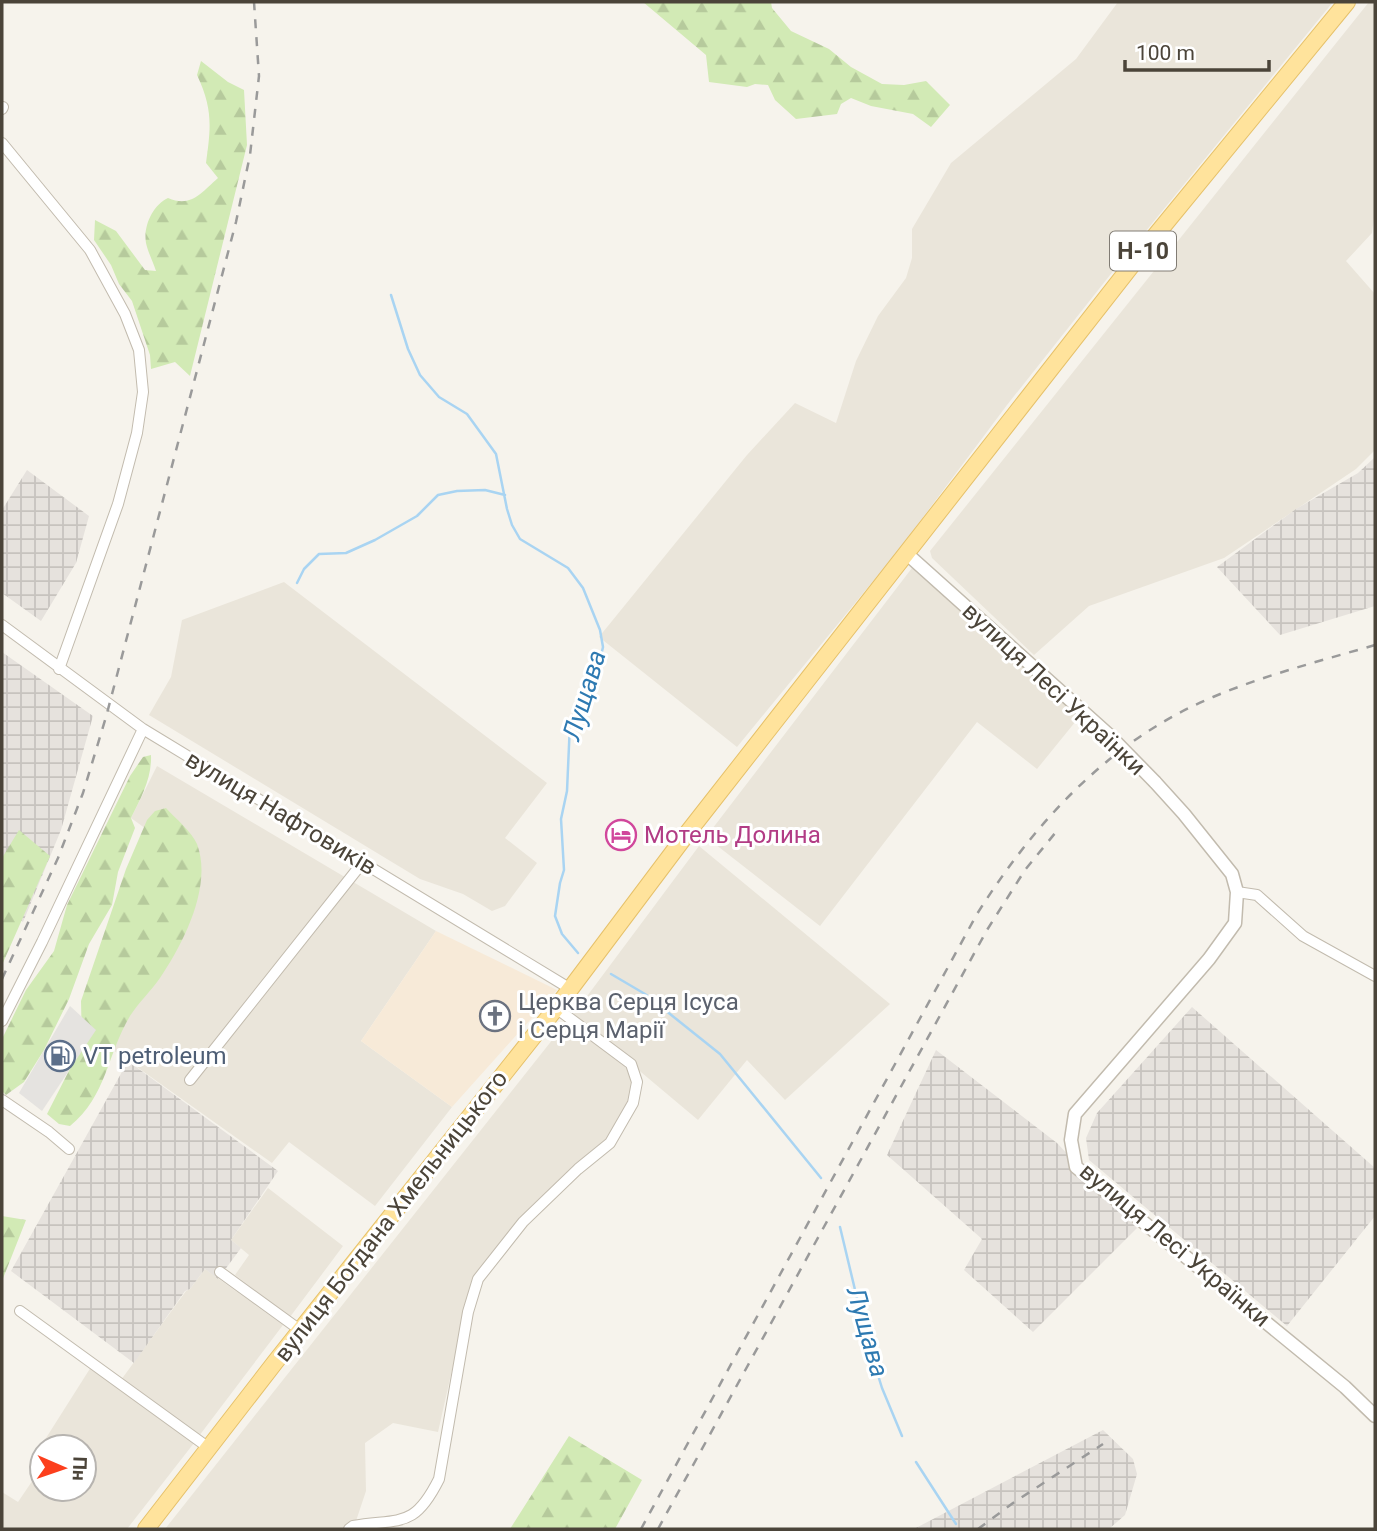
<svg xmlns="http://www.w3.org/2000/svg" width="1377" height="1531" font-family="Roboto,sans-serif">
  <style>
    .residential { fill: #eae5da; fill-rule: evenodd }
    .commercial { fill: #f7ead8 }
    .industrial { fill: url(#industrial-grid) }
    .forest { fill: url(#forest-firs) }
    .parking { fill: #e5e3e0 }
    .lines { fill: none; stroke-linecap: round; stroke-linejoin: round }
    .stream { stroke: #a9d4f2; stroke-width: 2.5 }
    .minor-casing { stroke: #c2bbae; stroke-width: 12 }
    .tertiary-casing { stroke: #c2bbae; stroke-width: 15 }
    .primary-casing { stroke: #e6c16a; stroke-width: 18 }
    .minor { stroke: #fff; stroke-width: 10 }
    .tertiary { stroke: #fff; stroke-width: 12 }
    .primary { stroke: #ffe39c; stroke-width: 16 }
    .rail { stroke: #9a9a9a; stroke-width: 2.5; stroke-dasharray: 9 9; stroke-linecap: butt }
    .tertiary-bridge-casing { stroke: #c2bbae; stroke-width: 15; stroke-linecap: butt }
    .tertiary-bridge { stroke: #fff; stroke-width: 12 }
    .labels { text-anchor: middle; stroke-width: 6; stroke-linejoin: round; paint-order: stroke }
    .shield { fill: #fff; stroke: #817c74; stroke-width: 2 }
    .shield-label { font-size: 23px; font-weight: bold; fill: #4b4439 }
    .street-label { font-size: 24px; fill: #4b4439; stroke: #fff }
    .hotel-label { font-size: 24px; fill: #b23c85; stroke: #fff; text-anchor: start }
    .worship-label { font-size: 24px; fill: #5b616d; stroke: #fff; text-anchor: start }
    .service-label { font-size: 24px; fill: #4e5e75; stroke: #fff; text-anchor: start }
    .water-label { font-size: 26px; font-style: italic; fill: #2e7ab2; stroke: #fff }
  </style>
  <defs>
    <pattern id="industrial-grid" width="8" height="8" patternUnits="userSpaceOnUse" patternTransform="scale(1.75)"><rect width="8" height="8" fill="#e6e2dd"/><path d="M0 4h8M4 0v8" fill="none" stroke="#c7c3be"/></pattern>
    <pattern id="forest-firs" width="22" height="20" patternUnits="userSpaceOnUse" patternTransform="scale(1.75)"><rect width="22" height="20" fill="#d2eab5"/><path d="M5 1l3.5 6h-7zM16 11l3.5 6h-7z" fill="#b6ca9c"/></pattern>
  </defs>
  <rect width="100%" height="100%" fill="#f6f3ec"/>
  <path class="residential" d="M1118,2H1333L1114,270L1007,405L897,552L737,747L599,637L747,455L795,403L836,423L856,361L878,316L906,278L912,258V229L951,163L1076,59Z
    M1369,2H1375V210L1372,233L1346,261L1375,294V450L1356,469L1224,558L1089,606L1034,655L932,558L930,551Z
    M912,568L1080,716L1037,769L977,722L820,926L706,837Z
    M284,582L547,783L505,838L537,863L505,906L492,911L463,894L420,879L149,715L171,677L182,620Z
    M157,766L436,931L361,1041L452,1107L375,1206L289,1142L272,1163L113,1050L186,858L131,818Z
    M699,846L890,1004L785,1100L747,1060L698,1120L573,1015Z
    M568,1020L613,1054L630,1072L632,1088L628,1106L615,1131L481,1269L459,1339L438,1432L393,1423L365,1443L366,1491L356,1521L346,1529H165Z
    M268,1188L343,1246L290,1317L235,1275L249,1255L231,1240Z
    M205,1269L283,1325L199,1436L121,1380L186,1291L190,1289Z
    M91,1367L194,1443L127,1529H2V1492L18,1502L41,1468L34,1457ZM42,1447H84V1489H42Z"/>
  <path class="commercial" d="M436,931L557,990L452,1107L361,1041Z"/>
  <path class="industrial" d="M1375,457V606L1280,635L1217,567L1296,509L1358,473Z
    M27,470L89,516L76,563L41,621L2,593V510Z
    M2,652L93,716L61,830L23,922L2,906Z
    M1192,1007L1375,1168V1216L1287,1326L1089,1160L1086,1138L1097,1113Z
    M936,1050L1057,1143L1137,1228L1033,1332L964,1270L982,1239L887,1155Z
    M128,1061L278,1171L231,1240L241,1248L218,1279L205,1269L190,1289L185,1291L134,1363L11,1271Z
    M1103,1430L1133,1459L1137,1474L1125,1515L1109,1529H914Z"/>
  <path class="forest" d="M643,2H771L772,8L791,31L829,49L851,67L882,84L904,85L926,81L950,105L931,127L913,114L871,106L851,98L841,104L837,114L796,119L775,100L768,85L755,84L747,87L709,82L706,55Z
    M201,61L228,82L244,90L247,145L190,376L175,362L151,369L150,355L132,301L119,284L111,265L94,240L95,220L116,231L145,270L156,271C153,262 148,252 146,243C143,226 153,205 168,198C191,208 201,193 218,178L206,163C211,127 213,109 197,75Z
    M151,755C152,778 141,798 131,818L135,828L118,872L112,905L89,944L69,999L44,1050L24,1082L6,1095L2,1091V1039L26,990L54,951L67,905L130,776L143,757Z
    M166,808C175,818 192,832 197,844C213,886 183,944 160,978C151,991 139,1002 130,1016C107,1054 107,1096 70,1126L59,1124L47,1114L82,1045L81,1001L126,869L147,820L155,811Z
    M19,830L50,856L2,965V858Z
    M2,1216L26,1220L2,1281Z
    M569,1436L642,1480L615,1529H510Z"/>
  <path class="parking" d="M70,1006L96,1030L42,1111L19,1093Z"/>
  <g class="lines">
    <path class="stream" d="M391,295L408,349L420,375L439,397L467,414L496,454L507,509L512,525L520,539L568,568L583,588L600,630L603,647L596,677L577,705L570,723L567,791L561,819L564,870L560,883L555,916L562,934L578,953
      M297,583L304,569L319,554L346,553L375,540L417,516L438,495L457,491L485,490L505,495
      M611,974L645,994L720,1054L821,1178
      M840,1227L867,1340L882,1388L902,1436
      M916,1462L956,1524"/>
    <g class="minor-casing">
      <path id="minor" d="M2,109L3,107
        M2,143L90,250L125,314L139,350L143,392L137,433L118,504L59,669
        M2,625L143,729L569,988
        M1237,892L1257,895L1303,936L1375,976
        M2,1021L42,942L143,729
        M190,1080L363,862
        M2,1100L49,1132L69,1149
        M220,1272L300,1330
        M20,1311L209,1448
        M349,1529L353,1526C401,1518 414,1529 439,1479L468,1312L478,1279L523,1222L578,1169L610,1143L633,1103L637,1082L631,1064L556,1008"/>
    </g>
    <g class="tertiary-casing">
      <path id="tertiary" d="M906,553L1108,734
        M1155,782L1184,814L1232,874L1237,892L1235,923L1209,959L1075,1114L1071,1140L1076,1167L1345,1387L1375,1416"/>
    </g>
    <g class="primary-casing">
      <path id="primary" d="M146,1529L276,1361L556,1008L689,831L1146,247L1347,2"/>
    </g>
    <use href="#minor" class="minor"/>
    <use href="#tertiary" class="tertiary"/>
    <use href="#primary" class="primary"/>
    <path class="rail" d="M2,979L58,858L83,793L106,717L236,222L250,155L259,76L254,2
      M641,1529L977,914C1035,822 1110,740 1213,697C1265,675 1320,661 1375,645
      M658,1529L987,930L1025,870L1056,832
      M978,1529L1013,1503L1103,1444"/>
    <g class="tertiary-bridge-casing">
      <path id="tertiary-bridge" d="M1108,734L1155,782"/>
    </g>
    <use href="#tertiary-bridge" class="tertiary-bridge"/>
  </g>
  <defs>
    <g id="hotel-ring" transform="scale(1.575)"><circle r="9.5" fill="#fff" stroke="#d1479c" stroke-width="1.5"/><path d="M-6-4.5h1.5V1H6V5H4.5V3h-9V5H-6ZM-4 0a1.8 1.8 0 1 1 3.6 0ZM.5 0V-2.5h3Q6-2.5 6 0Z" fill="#d1479c"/></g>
    <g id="church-ring" transform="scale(1.575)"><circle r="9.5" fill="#fff" stroke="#6b7280" stroke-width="1.5"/><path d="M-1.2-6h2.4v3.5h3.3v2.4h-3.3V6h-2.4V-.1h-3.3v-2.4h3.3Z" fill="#6b7280"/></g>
    <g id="fuel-ring" transform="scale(1.575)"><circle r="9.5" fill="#fff" stroke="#5c6f8a" stroke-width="1.5"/><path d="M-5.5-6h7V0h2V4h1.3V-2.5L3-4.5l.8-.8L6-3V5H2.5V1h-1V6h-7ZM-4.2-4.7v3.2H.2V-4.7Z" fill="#5c6f8a"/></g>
  </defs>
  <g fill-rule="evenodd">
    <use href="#hotel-ring" x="621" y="835"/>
    <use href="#church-ring" x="495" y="1016"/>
    <use href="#fuel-ring" x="60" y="1056"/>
  </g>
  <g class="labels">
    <rect class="shield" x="1110" y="231.5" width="66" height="39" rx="5"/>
    <g class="shield-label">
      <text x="1143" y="259">Н-10</text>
    </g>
    <g class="street-label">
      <text transform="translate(1054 689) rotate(43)" y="8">вулиця Лесі Українки</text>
      <text transform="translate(281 813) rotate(31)" y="8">вулиця Нафтовиків</text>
      <text transform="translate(391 1216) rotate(-52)" y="8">вулиця Богдана Хмельницького</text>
      <text transform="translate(1175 1245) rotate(40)" y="8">вулиця Лесі Українки</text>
    </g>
    <g class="hotel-label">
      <text x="644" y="843">Мотель Долина</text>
    </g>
    <g class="worship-label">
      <text x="518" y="1010">Церква Серця Ісуса<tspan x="518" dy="28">і Серця Марії</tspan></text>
    </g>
    <g class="service-label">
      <text x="83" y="1064">VT petroleum</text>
    </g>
    <g class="water-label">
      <text transform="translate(584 695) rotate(-73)" y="9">Лущава</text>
      <text transform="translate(868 1332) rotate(74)" y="9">Лущава</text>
    </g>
  </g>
  <rect width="1377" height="1531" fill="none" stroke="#4b4439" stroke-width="7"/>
  <g transform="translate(63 1468) rotate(92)"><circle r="33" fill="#ffffff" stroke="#b7b4b0" stroke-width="2"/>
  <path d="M0-5L12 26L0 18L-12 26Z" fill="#fc3f1d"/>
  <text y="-10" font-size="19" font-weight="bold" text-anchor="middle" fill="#4b4439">Пн</text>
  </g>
  <path d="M1125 60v10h144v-10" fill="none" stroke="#4b4439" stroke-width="3.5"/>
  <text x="1136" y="60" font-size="21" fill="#4b4439" stroke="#ffffff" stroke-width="5" paint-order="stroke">100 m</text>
</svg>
